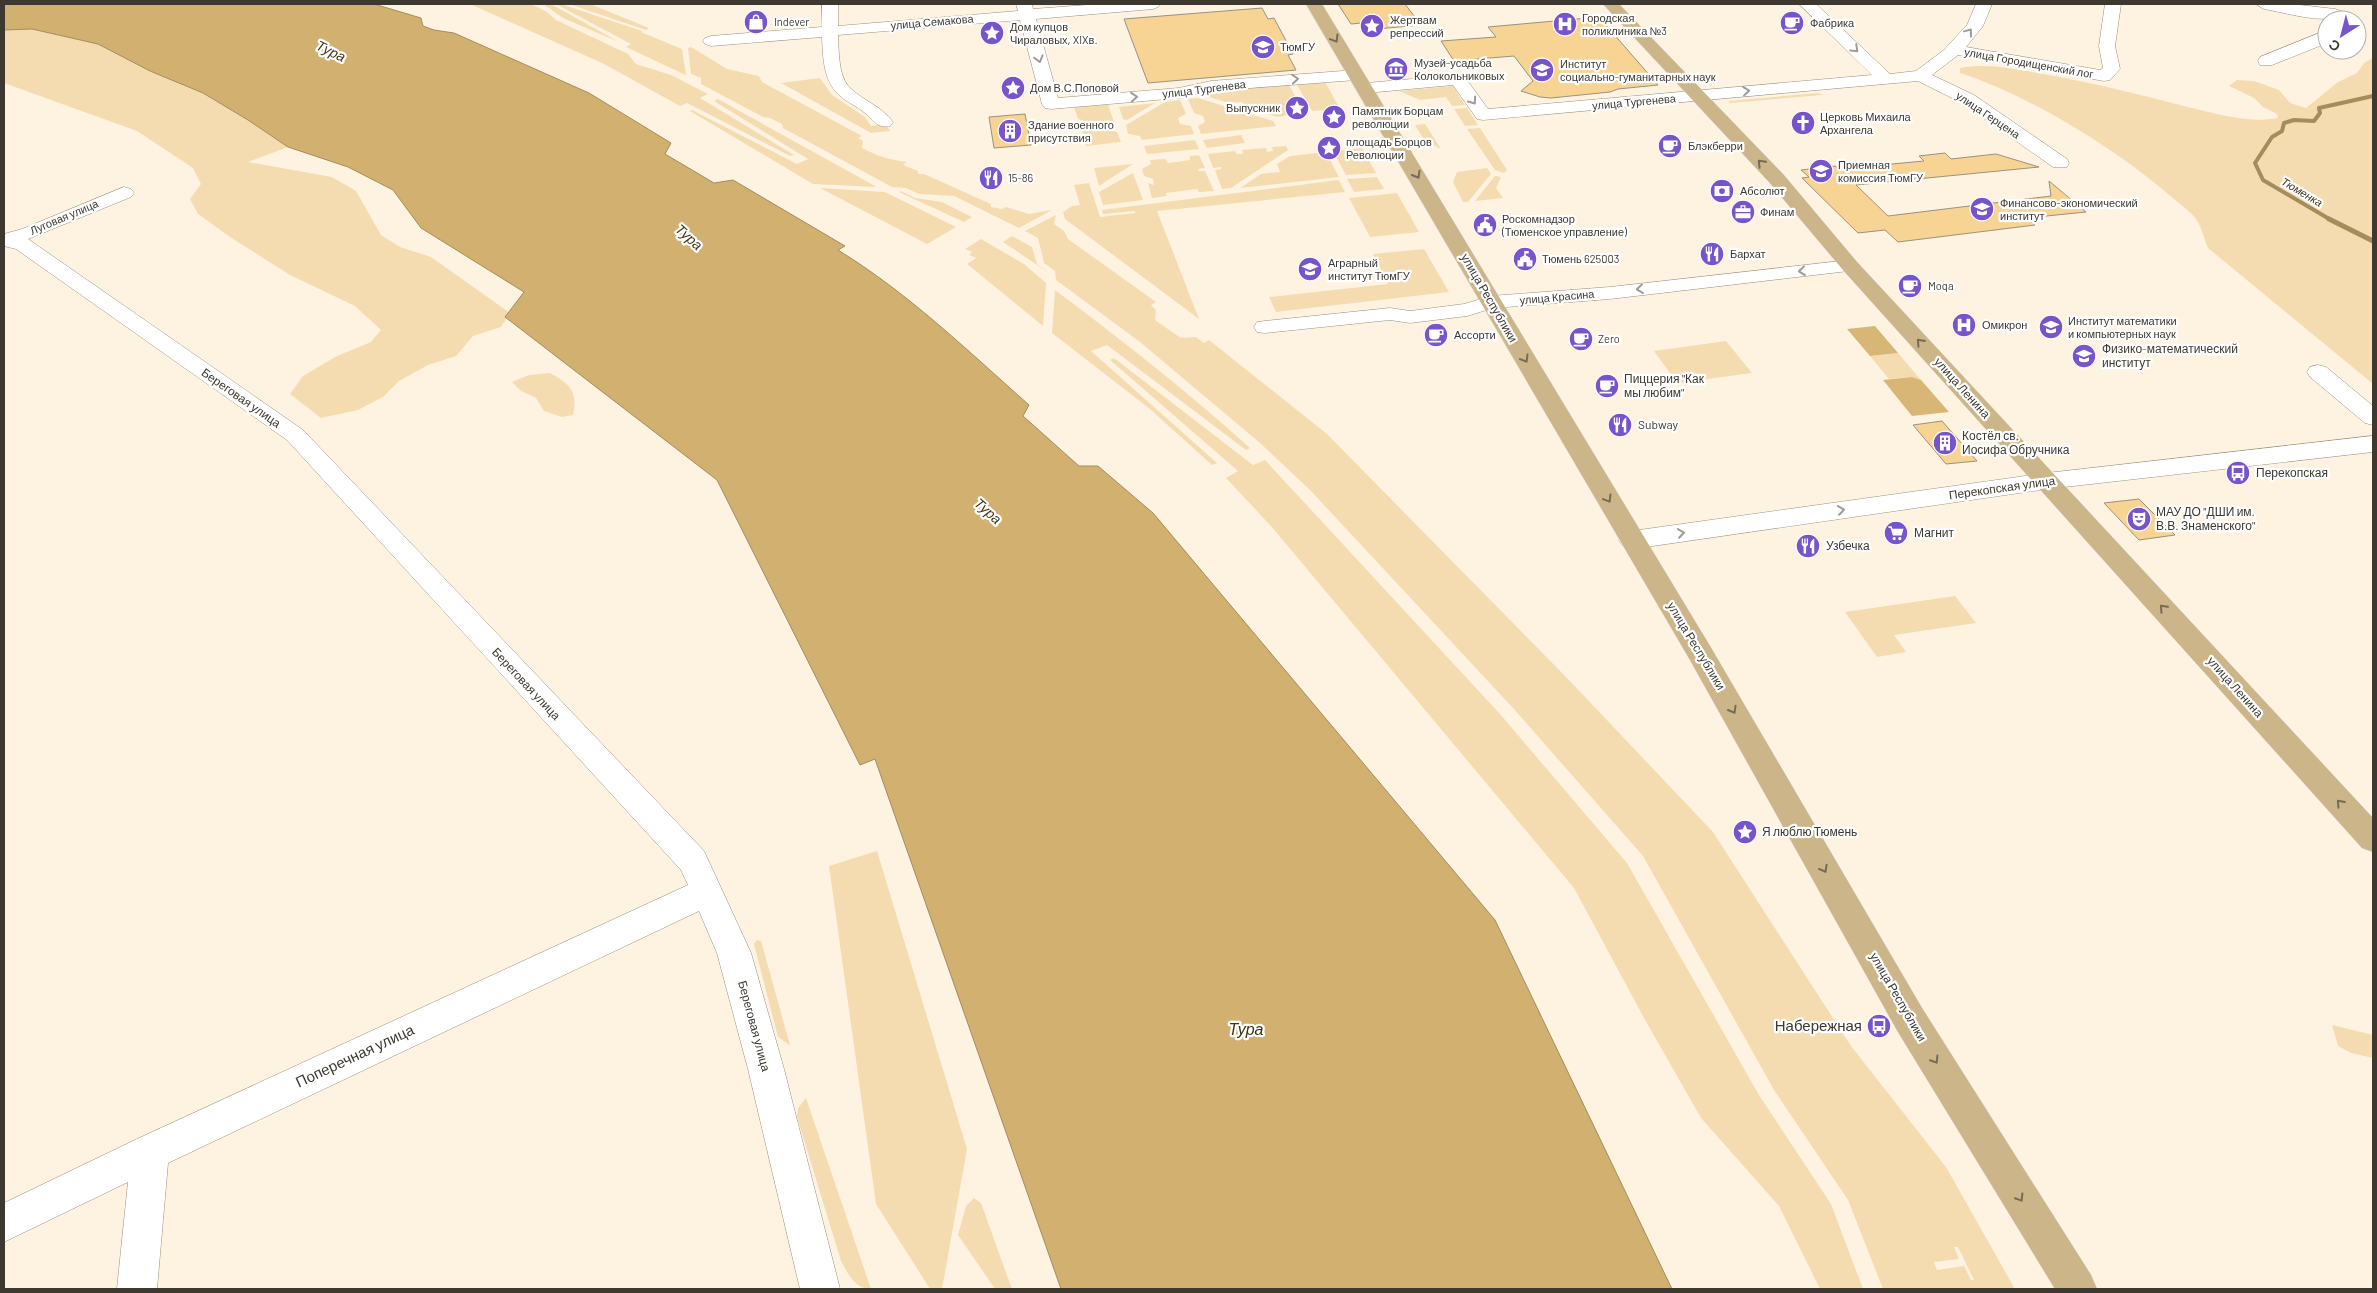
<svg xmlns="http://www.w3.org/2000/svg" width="2377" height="1293" font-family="Barlow,sans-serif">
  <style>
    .green { fill: #f4dcb0; fill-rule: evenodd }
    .forest { fill: #d8b676 }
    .water { fill: #d1b070; stroke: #a58c5d }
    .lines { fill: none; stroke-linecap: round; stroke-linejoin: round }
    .stream-far1 { stroke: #a58c5d; stroke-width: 4 }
    .stream { stroke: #a58c5d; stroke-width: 5 }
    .building { fill: #f7d493; stroke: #9b917f }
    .minor-casing { stroke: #988f7d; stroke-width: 1 }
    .major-casing { stroke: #e0dfde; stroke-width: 1 }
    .minor { fill: #fff; fill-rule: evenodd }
    .major { fill: #cbb589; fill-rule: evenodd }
    .oneway { stroke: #9e9c98 }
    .oneway2 { stroke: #766b54 }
    .labels { text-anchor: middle; stroke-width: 4.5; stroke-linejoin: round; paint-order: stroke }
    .far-poi-label { font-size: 11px; fill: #3d3931; stroke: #fff; text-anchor: start }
    .far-street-label { font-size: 11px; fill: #3d3931; stroke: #fff }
    .far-water-label { font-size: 11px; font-style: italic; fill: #413215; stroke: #fff }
    .street-label { font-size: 12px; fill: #3d3931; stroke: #fff }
    .poi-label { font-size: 12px; fill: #3d3931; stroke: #fff; text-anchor: start }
    .water-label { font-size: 14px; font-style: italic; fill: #413215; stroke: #fff }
    .near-poi-label { font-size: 15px; fill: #3d3931; stroke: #fff; text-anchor: end }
    .near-street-label { font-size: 15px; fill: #3d3931; stroke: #fff }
    .near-water-label { font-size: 16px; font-style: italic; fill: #413215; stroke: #fff }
  </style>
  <rect width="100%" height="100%" fill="#fef3e0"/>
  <path class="green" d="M470,4H531L547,12L556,20L628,54L636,64L671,75L708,94L700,98L794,155L790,156L687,103L680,106L604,64Z
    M543,4H551L619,42L563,18Z
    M556,4H561L642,31L641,32L682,49L686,75L694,79L626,47L631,44Z
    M569,4H590L649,28L646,30Z
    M32,29L98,44L150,71L203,93L248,120L288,147L248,162L332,177L356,191L381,235L400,247L431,257L510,313L501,327L473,336L456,356L428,365L399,381L383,397L358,410L321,418L290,394L303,376L337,356L371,342L381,330L355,306L290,275L230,237L198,214L190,199L201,184L193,168L137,131L4,83V30Z
    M691,47L727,69L759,76L762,82L862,136L858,138L863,141L862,148C877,156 890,160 907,162L903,165L918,171V174H924L991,204V207L1002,209L1006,207L1029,214L1052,210L1019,228L954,196L919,194L906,188L892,187L783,128L782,124L770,118L763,117L701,84V78L691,74L688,48Z
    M2373,58V384L2208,248C2204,239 2202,228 2196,219C2191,212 2181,205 2174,199C2118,150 2031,96 1960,73V68C1987,63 2015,69 2043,74C2090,82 2137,94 2184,106C2214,113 2247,124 2278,118L2277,114L2263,107L2254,98L2229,86L2237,80L2254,81L2279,90L2290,103L2306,108L2338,82L2357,73L2364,63Z
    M820,78L832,95L865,117L871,126L886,124L890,131L871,133L781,83Z
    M1325,82L1340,109L1312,111L1297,85Z
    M1289,85L1304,112L1277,117L1246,108L1242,102L1228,103L1203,95L1208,91Z
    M1453,86L1465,105L1452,106L1446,97L1420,100L1399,91Z
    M1819,93L1822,95L1730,103L1728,101Z
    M1198,98L1224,106L1228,113L1243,112L1273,121L1276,126L1201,134L1198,126L1205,122L1203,116L1194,113L1188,99Z
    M718,99L875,186V187L813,184L690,111L692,110L797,164L808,159L714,101Z
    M1180,100L1186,114L1178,118L1180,124L1191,126L1194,134L1142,140L1140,136L1128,134L1126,125L1165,102Z
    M1155,103L1127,120L1123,119L1119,107Z
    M1108,104L1116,128L1078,119L1074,107Z
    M1467,108L1478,125L1465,126L1454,109Z
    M1080,124L1117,132L1121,142L1086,146Z
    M1425,124L1441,149L1425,141L1415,125Z
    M1480,128L1507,170L1504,173L1495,170L1467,129Z
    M1241,135L1245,143L1207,148L1203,140Z
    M1195,140L1199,149L1147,154L1144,146Z
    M1286,146L1288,150L1231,188L1222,189L1215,170L1221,169V167L1213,168L1208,154L1235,151L1237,154H1243L1242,150L1266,148L1267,152L1273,151L1272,147Z
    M1362,148L1376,173L1346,175L1333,151Z
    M1326,152L1339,177L1240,188L1261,174L1280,172L1277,164L1290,156Z
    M1199,155L1205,168L1198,169L1199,171H1205L1214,191L1199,192L1197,189L1166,193L1167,196L1152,198L1148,183L1154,185L1153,179L1144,176L1142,169L1151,164L1150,160L1166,159L1168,163L1190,160V156Z
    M1133,164L1099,186L1094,168Z
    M1487,168L1491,174L1468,202H1463L1453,182L1457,172Z
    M1133,173L1143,200L1103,205L1099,192Z
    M1495,176L1501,177L1496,188L1503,198L1475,201Z
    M1377,177L1384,189L1354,192L1347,179Z
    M1339,180L1345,192L1157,211L1199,319L1065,219L1063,212L1072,206L1080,205L1074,185L1089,183L1100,217L1136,213L1134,211L1103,214L1102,210Z
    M820,188L885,192L956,227L927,244Z
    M901,191L915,198L942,202L972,217L964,222L899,192Z
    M1397,193L1419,232L1370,237L1349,198Z
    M1056,215L1054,224L1064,231L1068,239L1156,302L1151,305L1156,310L1155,320L1181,338L1196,337L1204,343L1209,340L1327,434L1568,679L1713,832L1851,1046L1946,1167L2015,1289H1883L1848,1200L1774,1090L1643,856L1513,708L1310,490L1260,443L1140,342L1056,280L1055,271L1044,263L1038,238L1025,231ZM1954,1247H1958L1974,1280H1971L1964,1266L1937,1270L1934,1262L1959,1259Z
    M1012,236L1032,247L1037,264L1049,273L1003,242Z
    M981,239L1024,264L1046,283L1043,326L967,264L976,258L969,255L972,252L965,249Z
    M1424,249L1449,292L1276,312L1269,297L1388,284L1373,254Z
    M1055,290C1122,340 1188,392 1250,448L1246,450L1107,345L1091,351L1217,463L1212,465L1150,409L1052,333Z
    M1726,341L1752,373L1677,383L1654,351Z
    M1898,353L1921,380L1912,377L1889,379L1870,356Z
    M1114,358L1253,465L1265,460L1500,714L1627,863L1759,1095L1831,1204L1863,1289H1820L1779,1206L1701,1118L1644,1018L1574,888L1271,526L1226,478L1238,471L1110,360Z
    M550,373C570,384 578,391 573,415L562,417L544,411L536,398L521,391L512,382L529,375Z
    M1955,596L1976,623L1894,635L1906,652L1877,657L1845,612Z
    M877,851L967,1149L942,1289H930L876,1204L829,866Z
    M757,940L761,941L790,1045L778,1037L754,944Z
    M2332,1025L2373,1035V1058L2351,1053L2338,1046Z
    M806,1098L871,1289C855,1289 848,1274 841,1261L797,1117L798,1108Z
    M974,1198L981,1203L1012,1289H995L958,1235L966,1206Z"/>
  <path class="forest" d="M1875,326L1898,353L1870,356L1847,329Z
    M1912,377L1921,380L1949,412L1912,416L1883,380Z"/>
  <path class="water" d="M4,4H374L421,18L423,26L434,30L454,33L589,93L671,143L665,154L714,183L733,180L845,246L838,250C908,293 967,350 1029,405L1023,416L1079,466H1098L1153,513L1495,920L1672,1289H1061L875,759L860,765L717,480L505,317L524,292L421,228L393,190L348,167L288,147L248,120L203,93L150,71L98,44L32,29L4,30Z"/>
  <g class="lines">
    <path class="stream-far1" d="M2331,220L2263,180L2255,163L2272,137L2282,131L2284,123L2294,120L2314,121L2320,113L2319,108L2373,96"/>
    <path class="stream" d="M2329,219L2373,241"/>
  </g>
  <path class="building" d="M1338,4H1405L1421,25L1377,29L1372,22L1351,24Z
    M1262,8L1268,19L1274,18L1293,54L1288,55L1296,70L1148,83L1124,19Z
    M1599,17L1658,85L1618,89L1610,92L1551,98L1540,97L1521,91L1533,81L1514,56L1454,61L1441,41L1496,37L1488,27Z
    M1025,114L1031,145L994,148L989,117Z
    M1945,153L1951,159L1996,154L2039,167L1856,185L1888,216L2051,196L2049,181L2086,212L2027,218L2035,225L1898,242L1885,230L1858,233L1802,178L1809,177L1801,170L1835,166L1839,169L1924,161L1919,156Z
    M1942,421L1977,461L1946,464L1913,425Z
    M2139,499L2175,535L2139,540L2104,503Z"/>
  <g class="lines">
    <g class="minor-casing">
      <path id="minor" d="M822,4H838V26L1018,11L1016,4H1032L1033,9L1100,4H1161L1158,7L1153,9L1036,19L1058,98L1179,88L1211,81L1356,70L1362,71L1364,75L1362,79L1356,80L1211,91L1179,98L1051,109L1045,108L1042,104L1020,20L838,35C839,51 838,76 850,88C864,101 881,106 893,122L890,126C877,129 874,120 865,113C857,106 846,102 839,95C823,80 823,57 822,37L711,46L705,44L703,41L705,38L711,36L822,27Z
        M1799,4H1816L1890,74L1916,71L1944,50L1967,25L1976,4H1992L1983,26L1966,47L2100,70L2103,68L2099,46L2105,4H2121L2115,46L2120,69L2110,80L2104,81L1958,55L1932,75L1974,95L2067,159L2069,163L2067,167H2053L1962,103L1918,81L1483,120L1477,119L1453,85L1366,93L1360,92L1357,88L1360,84L1366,83L1458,75L1464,76L1488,109L1872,75Z
        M2256,4H2291L2335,9L2341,11L2343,14L2341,17C2318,23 2287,13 2264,9Z
        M2327,30V43L2272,65H2260L2258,61L2260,57Z
        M124,187L131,189L134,193L131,197L28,239L303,430L704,851L751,953L784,1069L840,1289H800L748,1069L717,953L699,911L168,1163L157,1289H117L128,1182L4,1242V1203L137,1139L688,885L681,870L287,440L16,249L4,246V234L22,229Z
        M1850,260L1857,262L1860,266L1857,270L1610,299L1493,308L1467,316L1410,323L1390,320L1265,333L1257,332L1254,327L1257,322L1265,321L1390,308L1410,311L1464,304L1491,296L1610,287Z
        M2318,365L2326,367L2373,406V425L2365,423L2310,377L2307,372L2310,367Z
        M2373,436V452L2047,489L1632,549L1623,546L1619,540L1623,534L1632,531L2047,473Z"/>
    </g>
    <g class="major-casing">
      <path id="major" d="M1306,4H1322L1710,646L1922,1008L2091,1275L2097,1289H2055L1898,1032L1690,660Z
        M1603,4H1619L1783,174L1857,262L2373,818V852L2362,848L1843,270L1769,182Z"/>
    </g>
    <use href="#minor" class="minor"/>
    <use href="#major" class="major"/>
  </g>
  <defs><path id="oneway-chevron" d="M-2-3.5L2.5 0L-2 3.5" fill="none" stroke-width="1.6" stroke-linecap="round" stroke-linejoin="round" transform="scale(1.25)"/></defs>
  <g class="oneway">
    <use href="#oneway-chevron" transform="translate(1969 32) rotate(-53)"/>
    <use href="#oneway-chevron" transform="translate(1855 49) rotate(44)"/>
    <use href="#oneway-chevron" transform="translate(1039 59) rotate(75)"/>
    <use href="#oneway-chevron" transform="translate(1295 79) rotate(-5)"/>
    <use href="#oneway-chevron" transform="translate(1746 91) rotate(-6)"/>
    <use href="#oneway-chevron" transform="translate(1134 97) rotate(-5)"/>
    <use href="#oneway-chevron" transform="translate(1473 101) rotate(55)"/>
    <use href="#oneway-chevron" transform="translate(1802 271) rotate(174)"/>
    <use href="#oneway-chevron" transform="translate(1640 289) rotate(174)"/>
    <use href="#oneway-chevron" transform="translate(1841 510) rotate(-8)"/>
    <use href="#oneway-chevron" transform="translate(1681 533) rotate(-8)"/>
  </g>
  <g class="oneway2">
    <use href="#oneway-chevron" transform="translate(1335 39) rotate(59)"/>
    <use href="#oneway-chevron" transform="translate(1761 163) rotate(-134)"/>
    <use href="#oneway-chevron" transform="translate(1417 175) rotate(60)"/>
    <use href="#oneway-chevron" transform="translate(1920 342) rotate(-132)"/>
    <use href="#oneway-chevron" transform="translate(1525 359) rotate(59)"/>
    <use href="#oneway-chevron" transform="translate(1608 499) rotate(59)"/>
    <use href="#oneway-chevron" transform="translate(2163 608) rotate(-133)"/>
    <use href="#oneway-chevron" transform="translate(1733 710) rotate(60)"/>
    <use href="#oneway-chevron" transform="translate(2340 803) rotate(-132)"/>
    <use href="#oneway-chevron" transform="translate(1824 869) rotate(61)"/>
    <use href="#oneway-chevron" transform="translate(1935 1060) rotate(58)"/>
    <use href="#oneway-chevron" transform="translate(2020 1198) rotate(58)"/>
  </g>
  <defs>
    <g id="shop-disc" transform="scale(1.25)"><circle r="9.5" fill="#7753cc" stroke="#fff"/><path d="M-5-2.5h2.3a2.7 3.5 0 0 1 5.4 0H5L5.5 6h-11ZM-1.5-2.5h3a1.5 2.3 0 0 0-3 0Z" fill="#fff"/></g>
    <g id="cafe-disc" transform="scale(1.25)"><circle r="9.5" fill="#7753cc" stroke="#fff"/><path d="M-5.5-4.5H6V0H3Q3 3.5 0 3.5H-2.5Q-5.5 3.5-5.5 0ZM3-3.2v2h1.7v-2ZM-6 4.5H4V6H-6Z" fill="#fff"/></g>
    <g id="hospital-disc" transform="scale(1.25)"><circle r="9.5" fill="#7753cc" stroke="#fff"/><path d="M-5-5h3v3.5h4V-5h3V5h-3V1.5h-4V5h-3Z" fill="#fff"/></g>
    <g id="sight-disc" transform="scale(1.25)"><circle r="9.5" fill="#7753cc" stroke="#fff"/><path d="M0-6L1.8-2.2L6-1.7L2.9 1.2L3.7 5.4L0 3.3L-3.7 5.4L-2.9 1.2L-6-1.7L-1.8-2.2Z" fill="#fff"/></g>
    <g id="university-disc" transform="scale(1.25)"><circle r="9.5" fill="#7753cc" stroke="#fff"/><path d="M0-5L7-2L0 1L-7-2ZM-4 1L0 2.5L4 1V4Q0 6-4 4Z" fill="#fff"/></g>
    <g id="museum-disc" transform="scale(1.25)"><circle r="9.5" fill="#7753cc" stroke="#fff"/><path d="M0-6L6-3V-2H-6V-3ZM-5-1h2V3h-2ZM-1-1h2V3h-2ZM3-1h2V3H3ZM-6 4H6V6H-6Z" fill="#fff"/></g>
    <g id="church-disc" transform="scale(1.25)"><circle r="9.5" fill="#7753cc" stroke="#fff"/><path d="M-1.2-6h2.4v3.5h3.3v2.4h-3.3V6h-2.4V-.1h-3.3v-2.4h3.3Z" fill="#fff"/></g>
    <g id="building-disc" transform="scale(1.25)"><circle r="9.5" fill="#7753cc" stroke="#fff"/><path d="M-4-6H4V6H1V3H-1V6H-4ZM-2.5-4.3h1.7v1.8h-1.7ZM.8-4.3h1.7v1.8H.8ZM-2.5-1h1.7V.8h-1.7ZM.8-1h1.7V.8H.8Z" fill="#fff"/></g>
    <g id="restaurant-disc" transform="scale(1.25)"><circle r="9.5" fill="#7753cc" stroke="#fff"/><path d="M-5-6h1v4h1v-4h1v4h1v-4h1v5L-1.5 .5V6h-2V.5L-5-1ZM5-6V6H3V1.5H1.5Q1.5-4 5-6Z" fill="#fff"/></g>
    <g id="bank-disc" transform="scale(1.25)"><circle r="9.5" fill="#7753cc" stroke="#fff"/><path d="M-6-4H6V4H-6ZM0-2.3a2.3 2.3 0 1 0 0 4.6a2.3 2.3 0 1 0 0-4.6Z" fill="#fff"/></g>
    <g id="office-disc" transform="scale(1.25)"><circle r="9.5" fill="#7753cc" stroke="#fff"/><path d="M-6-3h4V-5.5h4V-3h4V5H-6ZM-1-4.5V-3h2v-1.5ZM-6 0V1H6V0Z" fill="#fff"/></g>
    <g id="civic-disc" transform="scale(1.25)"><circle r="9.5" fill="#7753cc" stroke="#fff"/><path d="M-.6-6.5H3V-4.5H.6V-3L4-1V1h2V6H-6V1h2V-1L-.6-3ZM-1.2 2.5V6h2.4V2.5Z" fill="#fff"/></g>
    <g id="bus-disc" transform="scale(1.25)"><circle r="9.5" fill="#7753cc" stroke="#fff"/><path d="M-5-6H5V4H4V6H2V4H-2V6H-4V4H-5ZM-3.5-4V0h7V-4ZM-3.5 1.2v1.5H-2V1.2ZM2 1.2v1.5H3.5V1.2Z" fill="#fff"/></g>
    <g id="theatre-disc" transform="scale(1.25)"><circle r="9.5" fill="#7753cc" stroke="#fff"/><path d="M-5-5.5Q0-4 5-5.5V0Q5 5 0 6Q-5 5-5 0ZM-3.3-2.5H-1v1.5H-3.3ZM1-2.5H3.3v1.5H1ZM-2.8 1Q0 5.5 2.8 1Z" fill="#fff"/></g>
    <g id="supermarket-disc" transform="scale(1.25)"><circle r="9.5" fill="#7753cc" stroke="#fff"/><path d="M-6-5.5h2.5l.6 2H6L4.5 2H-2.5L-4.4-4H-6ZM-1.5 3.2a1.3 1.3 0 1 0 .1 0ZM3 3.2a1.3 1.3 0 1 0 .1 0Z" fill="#fff"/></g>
  </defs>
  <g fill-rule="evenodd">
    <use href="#shop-disc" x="756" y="22"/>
    <use href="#cafe-disc" x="1792" y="23"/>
    <use href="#hospital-disc" x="1565" y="24"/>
    <use href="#sight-disc" x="1372" y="26"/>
    <use href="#sight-disc" x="992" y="33"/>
    <use href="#university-disc" x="1263" y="47"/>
    <use href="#museum-disc" x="1396" y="69"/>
    <use href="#university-disc" x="1542" y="70"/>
    <use href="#sight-disc" x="1013" y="88"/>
    <use href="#sight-disc" x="1297" y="108"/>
    <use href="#sight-disc" x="1334" y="117"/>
    <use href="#church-disc" x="1803" y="123"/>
    <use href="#building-disc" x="1010" y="131"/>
    <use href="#cafe-disc" x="1670" y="146"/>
    <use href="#sight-disc" x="1329" y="148"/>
    <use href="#university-disc" x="1821" y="171"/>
    <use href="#restaurant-disc" x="991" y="178"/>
    <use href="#bank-disc" x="1722" y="191"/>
    <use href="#university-disc" x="1982" y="209"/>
    <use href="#office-disc" x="1743" y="212"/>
    <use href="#civic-disc" x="1485" y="225"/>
    <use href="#restaurant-disc" x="1712" y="254"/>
    <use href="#civic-disc" x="1525" y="259"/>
    <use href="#university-disc" x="1310" y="269"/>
    <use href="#cafe-disc" x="1910" y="286"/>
    <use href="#hospital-disc" x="1964" y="325"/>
    <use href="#university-disc" x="2051" y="327"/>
    <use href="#cafe-disc" x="1436" y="335"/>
    <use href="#cafe-disc" x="1581" y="339"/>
    <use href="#university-disc" x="2084" y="356"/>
    <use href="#cafe-disc" x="1607" y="386"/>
    <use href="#restaurant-disc" x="1620" y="425"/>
    <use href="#building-disc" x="1945" y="443"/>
    <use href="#bus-disc" x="2238" y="473"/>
    <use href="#theatre-disc" x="2139" y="519"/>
    <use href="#supermarket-disc" x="1896" y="533"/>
    <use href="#restaurant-disc" x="1808" y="546"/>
    <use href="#sight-disc" x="1745" y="832"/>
    <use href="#bus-disc" x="1879" y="1026"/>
  </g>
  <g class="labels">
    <g class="far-poi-label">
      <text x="1582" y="22">Городская<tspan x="1582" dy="13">поликлиника №3</tspan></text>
      <text x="1390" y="24">Жертвам<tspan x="1390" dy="13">репрессий</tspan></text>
      <text x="774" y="26">Indever</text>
      <text x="1810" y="27">Фабрика</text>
      <text x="1010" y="31">Дом купцов<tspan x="1010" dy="13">Чираловых, XIXв.</tspan></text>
      <text x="1280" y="51">ТюмГУ</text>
      <text x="1414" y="67">Музей-усадьба<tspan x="1414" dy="13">Колокольниковых</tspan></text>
      <text x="1560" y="68">Институт<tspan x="1560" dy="13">социально-гуманитарных наук</tspan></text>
      <text x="1030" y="92">Дом В.С.Поповой</text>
      <text x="1280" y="112" text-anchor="end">Выпускник</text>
      <text x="1352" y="115">Памятник Борцам<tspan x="1352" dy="13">революции</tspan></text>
      <text x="1820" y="121">Церковь Михаила<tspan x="1820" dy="13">Архангела</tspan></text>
      <text x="1028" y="129">Здание военного<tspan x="1028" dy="13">присутствия</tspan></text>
      <text x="1346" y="146">площадь Борцов<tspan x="1346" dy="13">Революции</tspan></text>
      <text x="1688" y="150">Блэкберри</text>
      <text x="1838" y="169">Приемная<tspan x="1838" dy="13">комиссия ТюмГУ</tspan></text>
      <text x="1008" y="182">15-86</text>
      <text x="1740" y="195">Абсолют</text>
      <text x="2000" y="207">Финансово-экономический<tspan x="2000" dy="13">институт</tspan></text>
      <text x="1760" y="216">Финам</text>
      <text x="1502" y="223">Роскомнадзор<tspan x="1502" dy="13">(Тюменское управление)</tspan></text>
      <text x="1730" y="258">Бархат</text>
      <text x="1542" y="263">Тюмень 625003</text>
      <text x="1328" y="267">Аграрный<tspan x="1328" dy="13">институт ТюмГУ</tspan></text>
      <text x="1928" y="290">Moqa</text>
      <text x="2068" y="325">Институт математики<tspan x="2068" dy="13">и компьютерных наук</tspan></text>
      <text x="1982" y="329">Омикрон</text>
      <text x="1454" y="339">Ассорти</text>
      <text x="1598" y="343">Zero</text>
    </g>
    <g class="far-street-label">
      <text transform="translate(932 22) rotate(-5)" y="4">улица Семакова</text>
      <text transform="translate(2029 63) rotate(10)" y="4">улица Городищенский лог</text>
      <text transform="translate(1204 89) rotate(-7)" y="4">улица Тургенева</text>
      <text transform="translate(1634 102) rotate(-5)" y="4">улица Тургенева</text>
      <text transform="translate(1988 115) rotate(34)" y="4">улица Герцена</text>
      <text transform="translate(64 217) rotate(-23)" y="4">Луговая улица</text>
      <text transform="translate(1557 297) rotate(-5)" y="4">улица Красина</text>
    </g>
    <g class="far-water-label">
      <text transform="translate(2302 192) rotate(31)" y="4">Тюменка</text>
    </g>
    <g class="street-label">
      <text transform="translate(1489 298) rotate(60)" y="4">улица Республики</text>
      <text transform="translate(1962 388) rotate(48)" y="4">улица Ленина</text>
      <text transform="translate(241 398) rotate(35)" y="4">Береговая улица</text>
      <text transform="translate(2002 488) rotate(-8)" y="4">Перекопская улица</text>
      <text transform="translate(1696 646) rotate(59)" y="4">улица Республики</text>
      <text transform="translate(526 684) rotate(47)" y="4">Береговая улица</text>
      <text transform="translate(2235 687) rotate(48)" y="4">улица Ленина</text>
      <text transform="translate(1898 997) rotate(60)" y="4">улица Республики</text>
      <text transform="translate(754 1026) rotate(75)" y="4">Береговая улица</text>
    </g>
    <g class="poi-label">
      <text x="2102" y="353">Физико-математический<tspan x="2102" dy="14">институт</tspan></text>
      <text x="1624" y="383">Пиццерия "Как<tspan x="1624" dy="14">мы любим"</tspan></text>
      <text x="1638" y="429">Subway</text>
      <text x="1962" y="440">Костёл св.<tspan x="1962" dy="14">Иосифа Обручника</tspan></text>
      <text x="2256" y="477">Перекопская</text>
      <text x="2156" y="516">МАУ ДО "ДШИ им.<tspan x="2156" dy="14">В.В. Знаменского"</tspan></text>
      <text x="1914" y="537">Магнит</text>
      <text x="1826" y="550">Узбечка</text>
      <text x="1762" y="836">Я люблю Тюмень</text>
    </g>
    <g class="water-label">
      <text transform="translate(331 51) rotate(26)" y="5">Тура</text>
      <text transform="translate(689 237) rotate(42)" y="5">Тура</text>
      <text transform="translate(988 511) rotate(42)" y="5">Тура</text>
    </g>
    <g class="near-poi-label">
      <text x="1862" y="1031">Набережная</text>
    </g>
    <g class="near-street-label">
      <text transform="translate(355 1056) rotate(-25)" y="5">Поперечная улица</text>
    </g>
    <g class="near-water-label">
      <text x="1246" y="1035">Тура</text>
    </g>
  </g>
  <rect width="2377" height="1293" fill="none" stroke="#3d3931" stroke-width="10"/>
  <g transform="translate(2342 35) rotate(216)"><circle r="24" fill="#ffffff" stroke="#b1b0ad"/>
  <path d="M0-4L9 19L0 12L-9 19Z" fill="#7753cc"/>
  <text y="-8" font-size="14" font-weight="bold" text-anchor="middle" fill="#3d3931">С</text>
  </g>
</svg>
